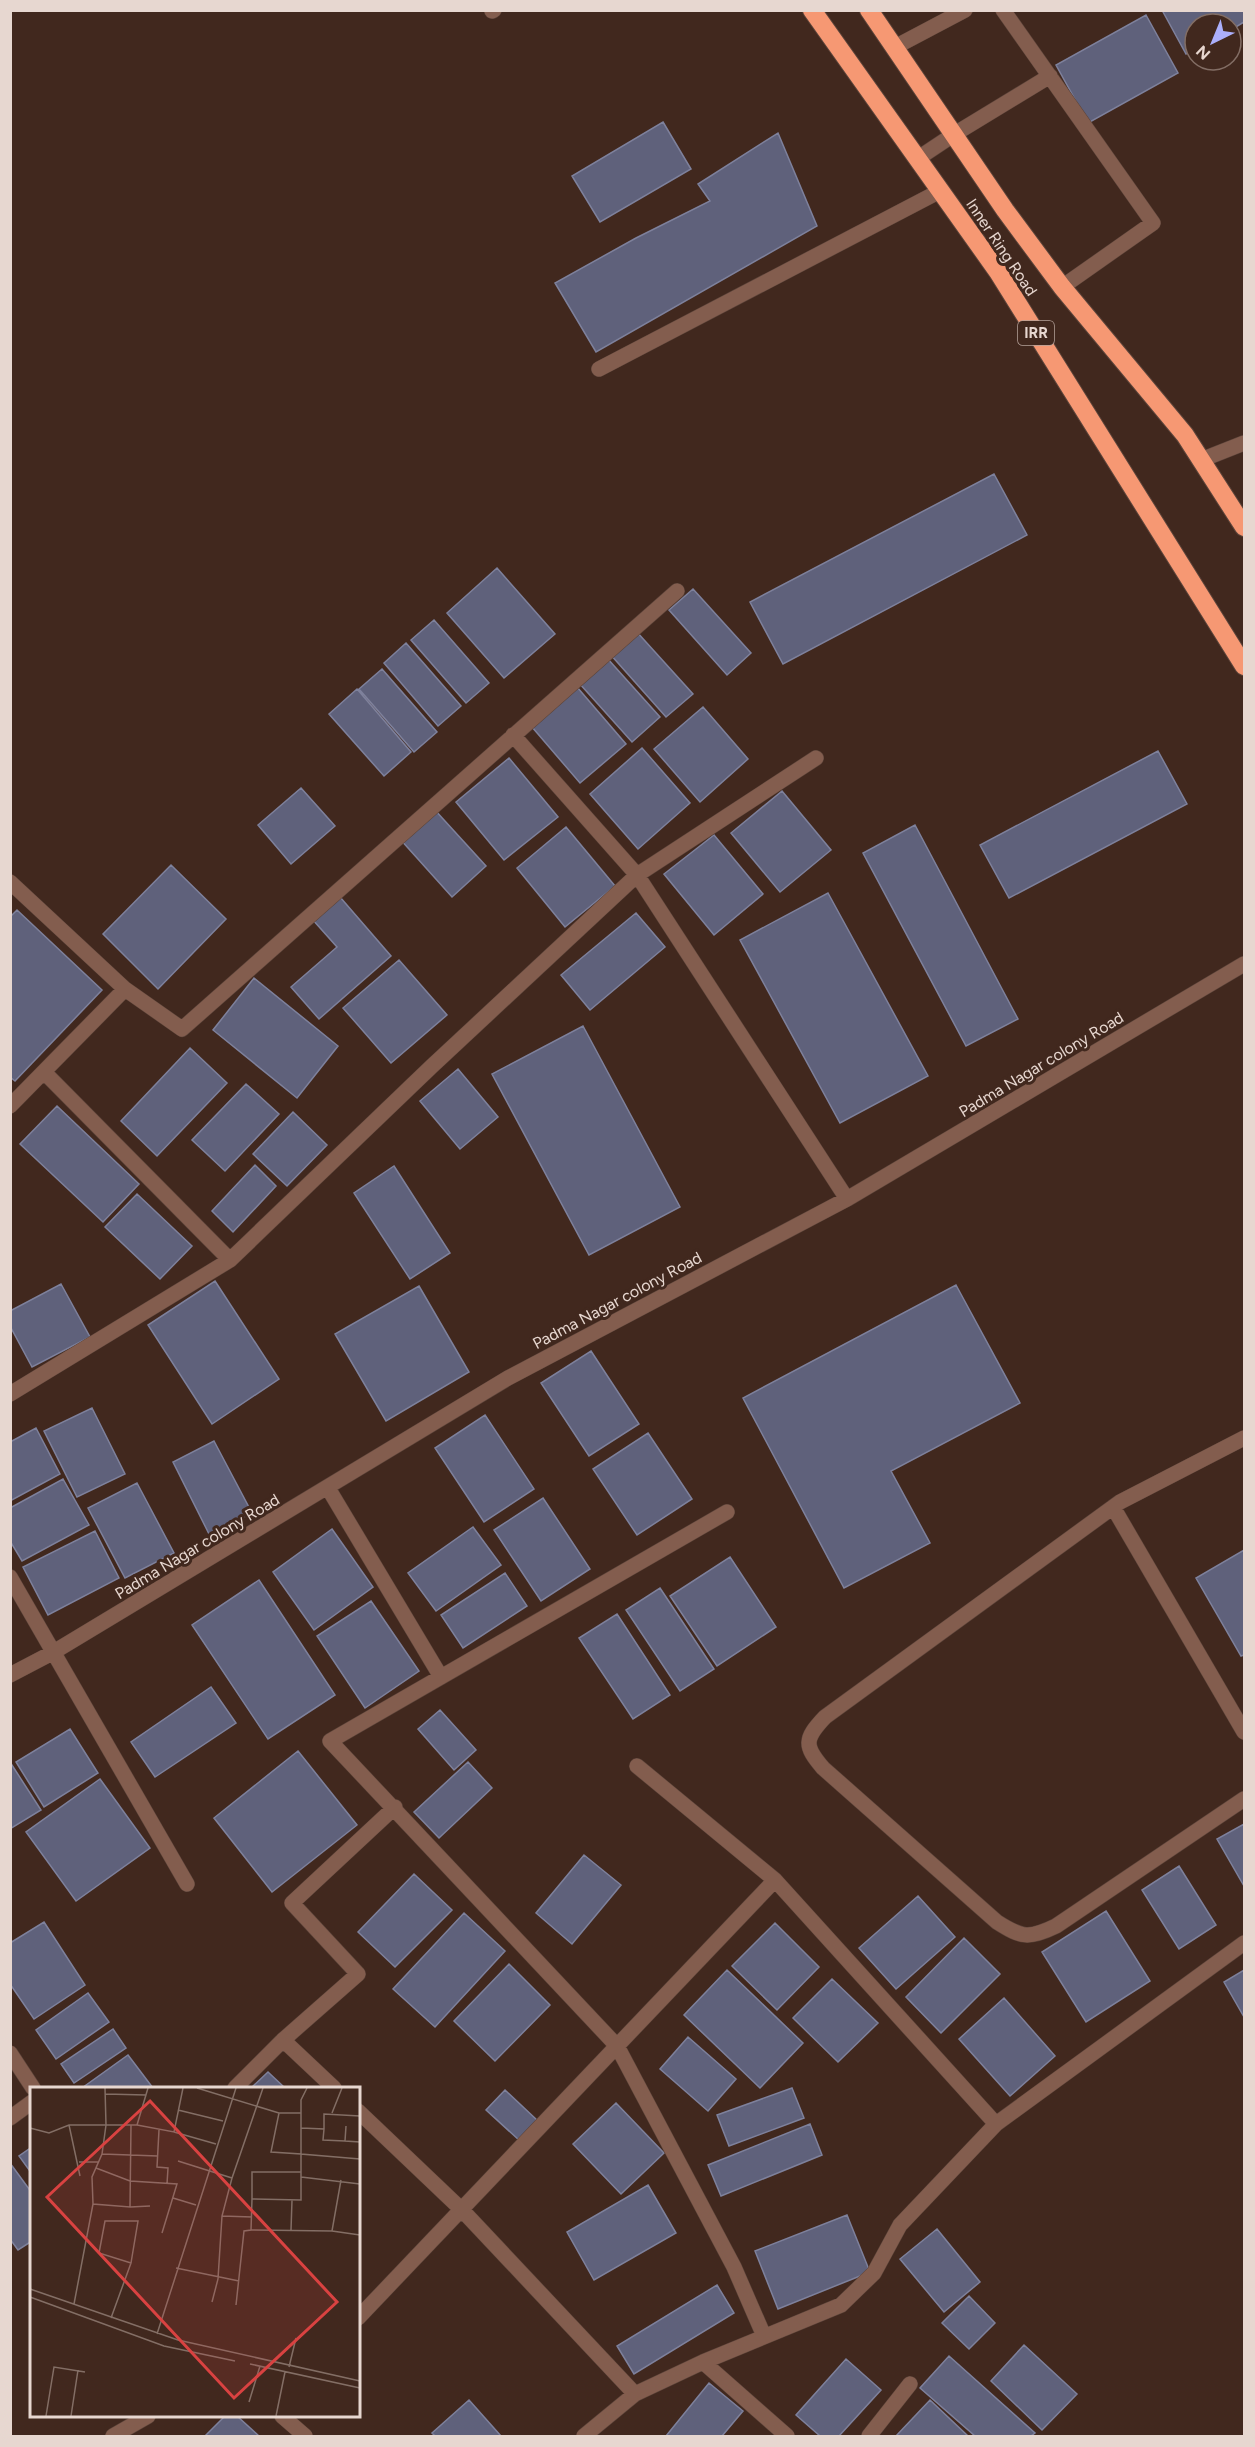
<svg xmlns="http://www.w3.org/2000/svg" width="1255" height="2447" font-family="Figtree,sans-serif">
<rect width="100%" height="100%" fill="#41281e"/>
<path fill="#5f617b" stroke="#7e819c" stroke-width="1.5" d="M1162 10H1244V22L1231 30V24H1195V49L1186 54Z
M1146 15 1178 73 1088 123 1056 65Z
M663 122 691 169 600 222 572 176Z
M778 133 817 226 596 352 555 283 636 238 710 201 698 184Z
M994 474 1027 535 783 664 750 602Z
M497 568 555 634 504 678 447 613Z
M693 589 751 653 727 675 669 610Z
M434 620 489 683 466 703 411 640Z
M636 631 693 694 666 717 610 654Z
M406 643 461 706 438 726 384 663Z
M607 658 660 717 632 742 579 683Z
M382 669 437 732 414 752 359 689Z
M577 687 626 744 580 783 532 727Z
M357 689 411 752 384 776 329 714Z
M703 707 748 759 700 802 654 749Z
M642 748 690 803 638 849 590 794Z
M1158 751 1187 804 1009 898 980 845Z
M509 758 558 817 504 860 456 802Z
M301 788 335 826 291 864 258 825Z
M782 791 831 850 780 892 731 833Z
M434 809 486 866 452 897 400 839Z
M915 825 1018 1019 966 1046 863 853Z
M566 827 615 886 565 927 517 868Z
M714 835 763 894 714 935 664 874Z
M171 865 226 919 158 989 103 934Z
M828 893 928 1076 840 1123 740 940Z
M340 897 391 956 319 1019 291 987 337 947 313 920Z
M17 910 102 990 15 1081 10 1077V917Z
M636 913 665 947 590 1010 561 975Z
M399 960 447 1015 391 1063 343 1008Z
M254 978 338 1046 297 1098 213 1030Z
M583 1026 680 1207 589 1255 492 1074Z
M190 1048 227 1083 157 1156 121 1121Z
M458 1069 498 1117 460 1149 420 1101Z
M246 1084 279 1114 225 1171 192 1140Z
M57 1106 139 1184 103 1222 20 1144Z
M293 1112 327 1145 287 1186 253 1154Z
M255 1165 276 1186 233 1232 212 1211Z
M394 1166 450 1253 410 1279 354 1193Z
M137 1194 192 1246 160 1279 105 1227Z
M215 1281 279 1379 212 1424 148 1325Z
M61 1284 90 1337 32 1367 10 1326V1311Z
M956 1285 1020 1403 891 1471 930 1543 844 1588 743 1398Z
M419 1286 469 1372 386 1421 335 1334Z
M591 1351 639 1424 589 1456 541 1383Z
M92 1408 125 1474 77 1497 44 1431Z
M485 1415 534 1489 484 1522 435 1448Z
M36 1428 60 1474 10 1501V1442Z
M648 1433 692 1499 637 1535 593 1469Z
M214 1441 252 1513 210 1536 173 1462Z
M63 1479 89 1525 22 1561 10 1541V1508Z
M137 1483 174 1553 125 1578 88 1508Z
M543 1498 590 1569 541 1601 494 1530Z
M473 1527 501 1565 436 1611 408 1573Z
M332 1529 373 1587 314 1630 273 1572Z
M95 1531 119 1578 48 1615 23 1567Z
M1244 1550V1655L1241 1656 1196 1578Z
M730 1557 776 1627 717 1666 670 1596Z
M505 1573 527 1606 463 1648 441 1615Z
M259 1580 335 1695 268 1739 192 1625Z
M660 1588 714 1669 680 1691 626 1610Z
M371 1601 419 1671 365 1708 317 1636Z
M617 1614 670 1695 633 1719 579 1638Z
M211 1687 236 1723 155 1777 131 1742Z
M440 1710 476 1750 454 1770 418 1729Z
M70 1729 98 1773 44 1807 16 1762Z
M298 1751 357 1825 272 1892 214 1818Z
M10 1762 41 1810 10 1829Z
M468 1762 492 1788 439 1838 414 1812Z
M100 1779 150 1848 76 1901 26 1832Z
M1244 1824V1886L1217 1839Z
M584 1855 621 1885 572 1944 536 1913Z
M1179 1866 1216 1925 1179 1949 1142 1890Z
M414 1874 452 1910 395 1967 358 1932Z
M918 1896 955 1937 896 1989 859 1948Z
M1106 1911 1150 1981 1086 2022 1042 1952Z
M464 1913 505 1951 435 2027 393 1989Z
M44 1922 85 1985 34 2019 10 1984V1943Z
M775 1923 819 1967 777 2010 732 1966Z
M964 1938 1000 1974 941 2033 906 1997Z
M509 1964 550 2005 495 2061 454 2021Z
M727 1970 803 2043 760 2088 684 2015Z
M1244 1970V2017L1224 1982Z
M832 1979 878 2023 838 2062 793 2018Z
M88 1993 109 2022 56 2059 36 2030Z
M1004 1998 1055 2056 1010 2096 959 2039Z
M113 2029 126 2048 74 2083 61 2064Z
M688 2037 736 2079 708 2111 660 2069Z
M128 2055 153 2088H82Z
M268 2072 285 2088H251Z
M792 2088 804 2118 729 2146 717 2115Z
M505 2090 538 2121 520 2141 486 2110Z
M616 2103 664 2153 621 2194 573 2144Z
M810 2124 822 2155 721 2196 708 2165Z
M32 2147V2174L19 2156Z
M10 2163 32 2193V2241L18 2250 10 2239Z
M648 2185 676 2233 594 2280 567 2232Z
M847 2215 870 2272 778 2309 755 2251Z
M937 2229 980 2282 944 2312 900 2259Z
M717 2285 734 2313 634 2374 617 2346Z
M969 2296 995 2323 969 2349 942 2323Z
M1024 2345 1077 2394 1042 2430 991 2381Z
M949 2356 1035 2433 1031 2436H975L920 2388Z
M846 2359 881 2390 839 2436H820L796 2415Z
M709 2383 743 2411 722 2436H666Z
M469 2400 501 2436H435L432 2433Z
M930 2400 968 2436H896Z
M225 2416H237L259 2436H205Z"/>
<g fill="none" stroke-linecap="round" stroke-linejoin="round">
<g stroke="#5c443a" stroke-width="16">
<path id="minor" d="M1003 10 1153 223 1062 287
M492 11 494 10
M895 47 965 10
M917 159 953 135 1050 76
M599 369 940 191
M1201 460 1244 443
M513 735 637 875 847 1199
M10 882 125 989
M44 1072 230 1260
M10 1106 125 989 182 1029 677 591
M10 1394 230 1260 431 1067 637 875 816 758
M1244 1438 1120 1502 825 1717C804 1739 804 1746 823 1768L997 1922C1022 1938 1029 1939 1056 1926L1244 1799
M328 1488 441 1677
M1113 1507 1244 1732
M727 1512 330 1741 617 2046 734 2267 764 2336
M10 1577 187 1884
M10 1675 52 1653 508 1378 847 1199 1244 964
M637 1766 775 1880
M283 2040 334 2088
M10 2053 33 2088
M235 2088 283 2040 358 1974 292 1903 395 1807
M358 2111 462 2210 635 2394
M10 2118 32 2102
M996 2124 1244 1943
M358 2318 775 1880 996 2124 900 2225 874 2273 841 2305 703 2362 635 2394 584 2436
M703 2362 787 2436
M282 2416 305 2436
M113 2436 148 2416
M869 2436 910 2384"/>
</g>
<g stroke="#5c443a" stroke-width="20">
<path id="highway" d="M812 10 998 272 1244 666
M869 10 1005 210 1062 287 1185 435 1244 527"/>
</g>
<use href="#minor" stroke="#835d4e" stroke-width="15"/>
<use href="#highway" stroke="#f69873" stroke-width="18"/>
</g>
<g text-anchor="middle" stroke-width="6" stroke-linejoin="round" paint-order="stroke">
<rect fill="#41281e" stroke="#b5a29b" stroke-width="1.5" x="1018" y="321" width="36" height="24" rx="4.5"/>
<g font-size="15" font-weight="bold" fill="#e7d7d0">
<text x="1036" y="338">IRR</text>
</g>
<g font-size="16" fill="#e7d7d0" stroke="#41281e">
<text transform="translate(1002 247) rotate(56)" y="6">Inner Ring Road</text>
<text transform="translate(1041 1064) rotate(-31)" y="6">Padma Nagar colony Road</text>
<text transform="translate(617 1300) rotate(-28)" y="6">Padma Nagar colony Road</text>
<text transform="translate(197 1546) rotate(-31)" y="6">Padma Nagar colony Road</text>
</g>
</g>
<g transform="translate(30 2087)">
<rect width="330" height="330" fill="#41281e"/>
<path fill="none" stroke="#836e65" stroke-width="1.5" d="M75 1 76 38H107L144 45 153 1M167 1 249 26 241 65 271 67V113L222 112V85H271M277 1 271 13V67L330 72M75 7 116 8M148 23 193 34M249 26H271M302 26 312 1M39 38 50 89M107 38 118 1M316 39 315 54 330 55M0 41 19 46 39 38H76L72 67 62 90 63 117 100 120 101 38M271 41 294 42 293 53 315 54M294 42V27L330 29M129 43 127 80 138 81 137 97M144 45 186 57M72 67 128 69M148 74 202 91 233 1M49 75H69M66 81 100 94 147 97 132 146M271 90 330 97M143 111 166 118M100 120 120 119M192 129 222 130M221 143 302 144 311 93M261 143 262 113M302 144 330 148M146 181 209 194M0 202 148 253 330 294M0 210 134 259 205 274M182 215 188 192 192 129 202 91M44 217 63 117M206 218 214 144 221 143 222 112M81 231 101 176 69 166 75 134H108L101 176M127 247 206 1M220 277 330 301M259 280 266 251M219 315 230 279M16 329 24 280 55 285M41 329 48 283M246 329 255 285"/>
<path fill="#d94241" fill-opacity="0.15" stroke="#d94241" stroke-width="3" d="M120 14 307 215 204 311 17 110Z"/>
<rect width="330" height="330" fill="none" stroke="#e7d7d0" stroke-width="3"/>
</g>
<rect width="1255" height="2447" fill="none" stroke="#e7d7d0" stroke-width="24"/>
<g transform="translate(1213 42) rotate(223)"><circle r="28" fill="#41281e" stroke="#836e65" stroke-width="1.5"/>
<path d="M0-4.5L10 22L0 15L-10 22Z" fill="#abaffb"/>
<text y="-9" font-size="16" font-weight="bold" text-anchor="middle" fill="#e7d7d0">N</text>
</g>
</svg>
